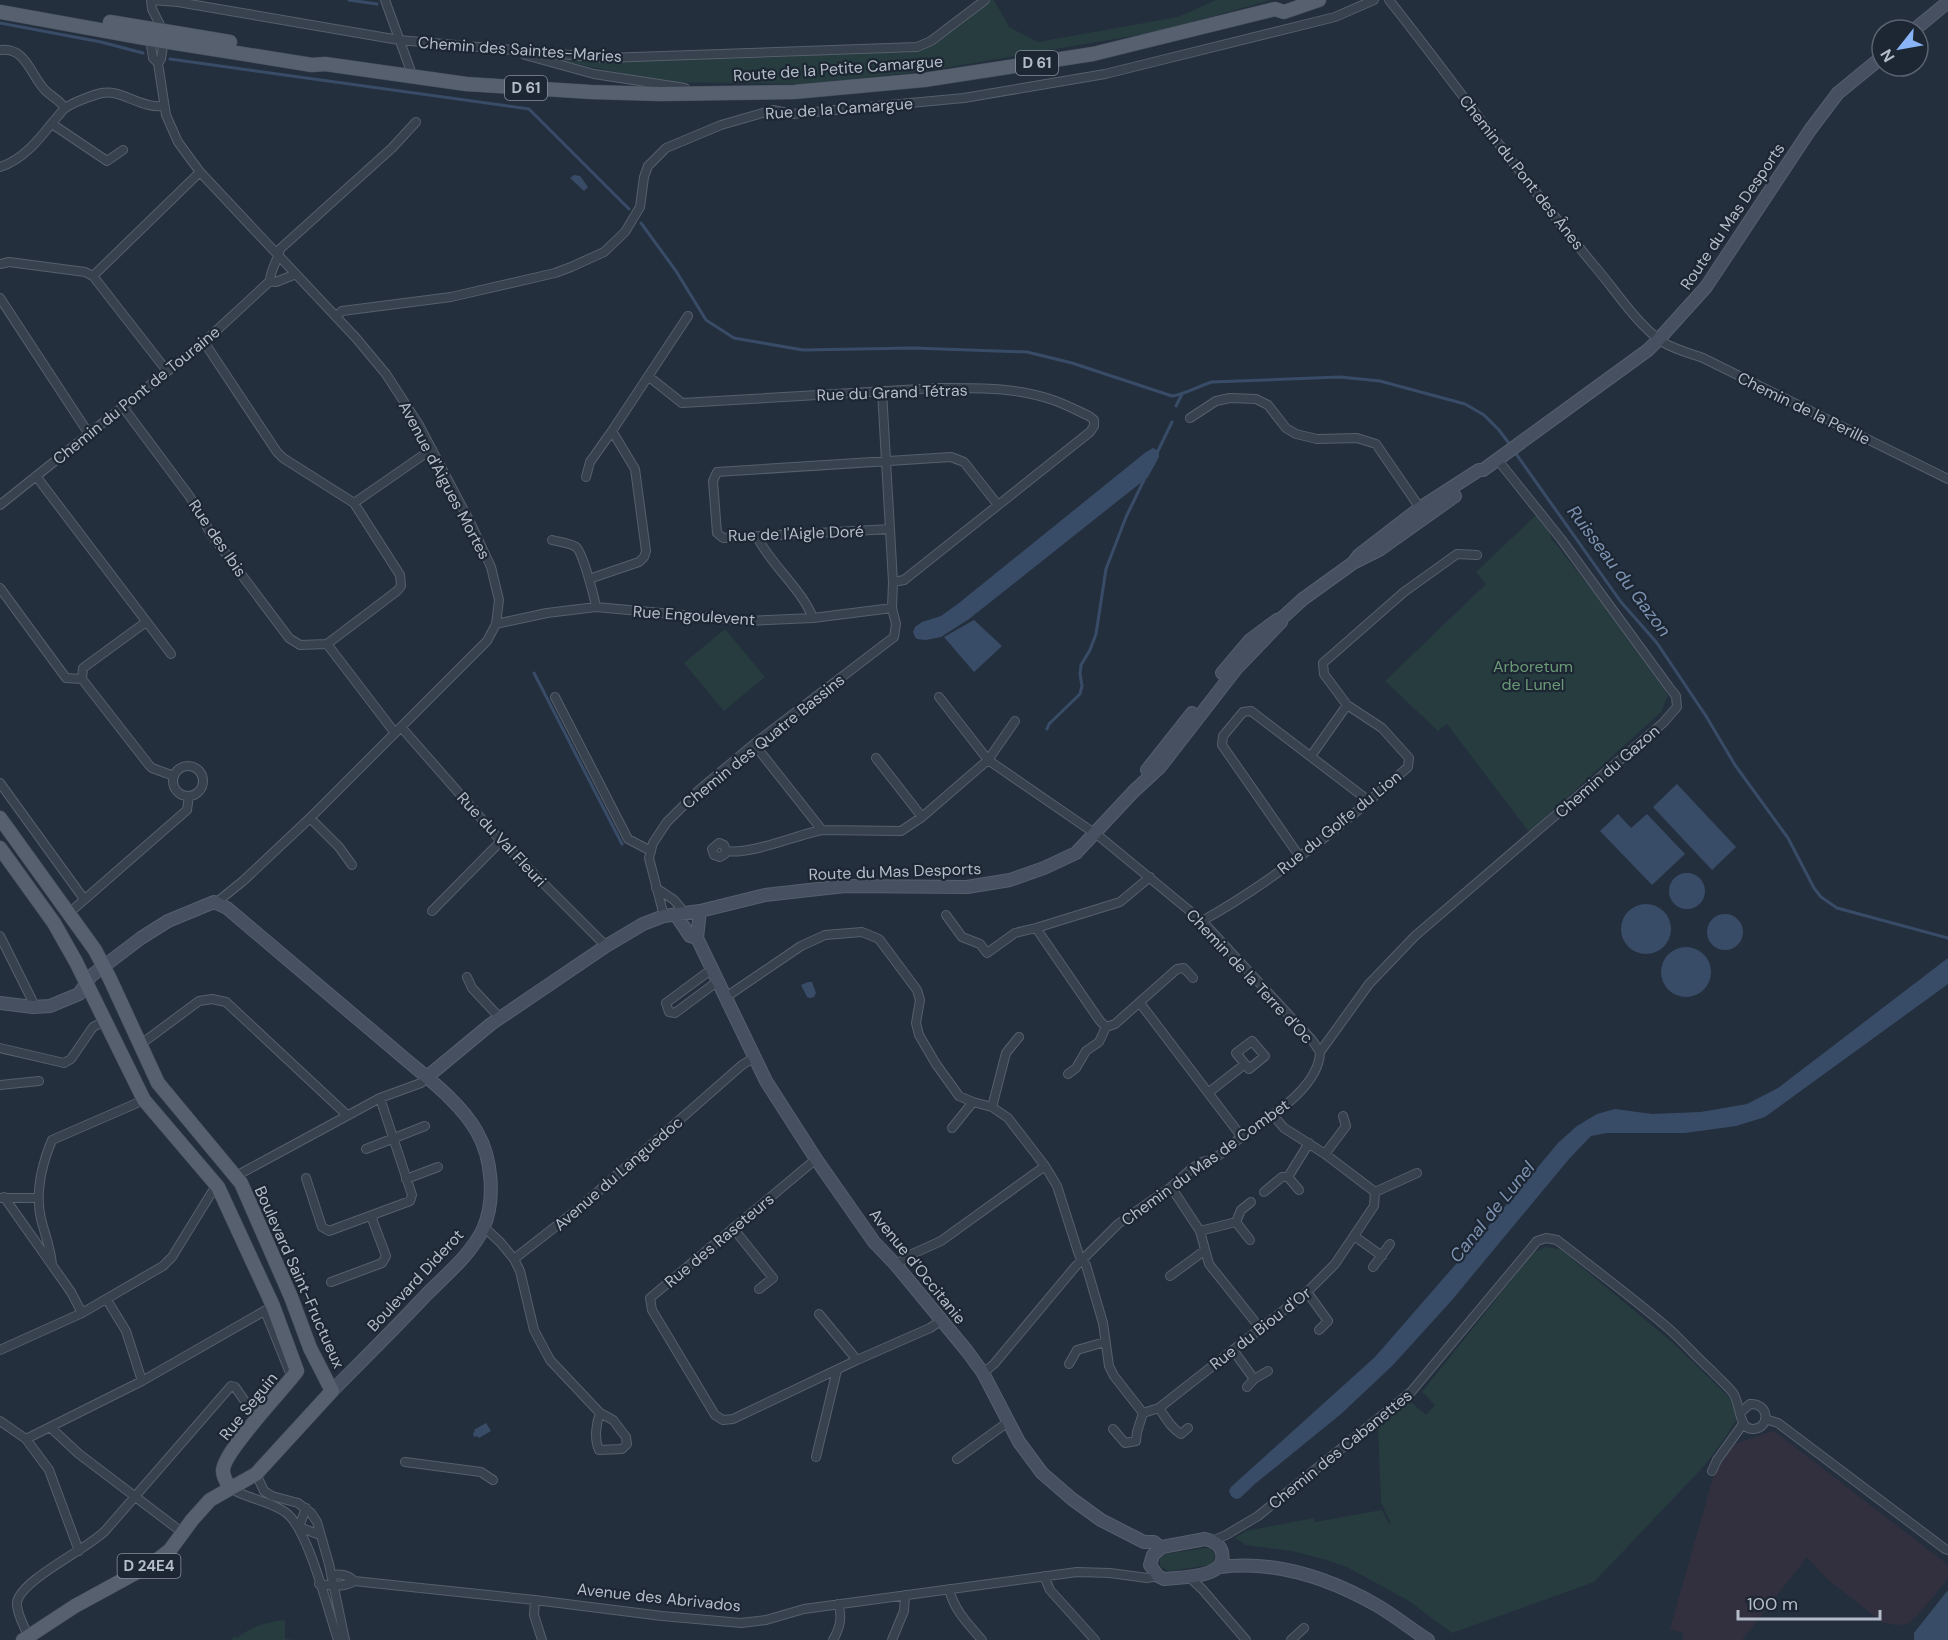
<svg xmlns="http://www.w3.org/2000/svg" width="1948" height="1640" font-family="'DM Sans',sans-serif">
<rect width="100%" height="100%" fill="#242f3e"/>
<path fill="#32303f" d="M1774 1431 1948 1565V1579L1916 1617 1907 1624 1895 1625 1882 1622 1826 1578 1807 1557 1742 1640H1683V1633L1670 1629 1712 1481 1723 1454 1735 1444Z"/>
<path fill="#263c3f" d="M989 0H994L1009 27 1038 42 1178 17 1216 0H1271L1156 32 927 71 805 84 664 82 539 56 629 61 779 57 880 51 906 53 918 50Z
M1536 515 1550 533 1551 538 1595 594 1668 695 1661 712 1529 832 1447 724 1438 731 1385 681 1486 584 1476 572Z
M725 629 765 677 724 711 684 663Z
M1546 1247 1560 1249 1672 1342 1729 1397 1735 1407 1736 1420 1727 1435 1705 1465 1594 1582 1452 1633 1409 1601 1349 1568 1327 1560 1292 1551 1246 1545 1235 1538 1246 1531 1314 1518 1315 1522 1382 1510 1389 1524 1390 1522 1381 1502 1378 1426 1405 1404 1412 1403 1426 1415 1435 1405 1422 1392 1534 1252Z
M1206 1548 1211 1549 1215 1555 1213 1563 1210 1565 1169 1571 1160 1566V1559L1165 1554Z
M285 1620V1639L295 1640H231L235 1636 237 1638C252 1626 267 1622 285 1620Z"/>
<path fill="#394c67" d="M574 175 580 176 588 187 584 191 570 178Z
M1153 448 1159 451V457L1148 477 969 619 941 637 926 640 917 639 915 637 913 632 915 627 922 622 941 616 959 603 1146 452Z
M974 620 1002 646 974 672 944 637Z
M1677 784 1736 847 1712 870 1653 807Z
M1618 814 1631 828 1647 814 1685 854 1652 885 1600 831Z
M1669 891a18 18 0 1 1 36 0a18 18 0 1 1-36 0Z
M1621 929a25 25 0 1 1 50 0a25 25 0 1 1-50 0Z
M1707 932a18 18 0 1 1 36 0a18 18 0 1 1-36 0Z
M1661 972a25 25 0 1 1 50 0a25 25 0 1 1-50 0Z
M1948 958V984L1765 1117 1736 1126 1685 1133H1607L1591 1136 1569 1159 1452 1300 1393 1365 1341 1414 1256 1483 1240 1498 1236 1499 1231 1496 1229 1491 1231 1487 1375 1357 1476 1241 1558 1143 1577 1126 1597 1114 1615 1109 1652 1114 1701 1112 1747 1104 1778 1088Z
M808 982H812L816 993 814 997 810 998 807 997 801 985Z
M486 1423 491 1431 479 1438 477 1436 474 1437 473 1433 475 1432 474 1430Z
M1948 1590V1640H1914V1633Z"/>
<g fill="none" stroke-linecap="round" stroke-linejoin="round">
<path stroke="#394c67" stroke-width="3" d="M349 0 377 4
M0 23 101 42 143 53
M170 59 529 109 629 209
M641 223 676 271 706 320 734 338 803 350 913 348 1027 352 1072 363 1172 396C1186 394 1198 386 1212 382L1340 377 1380 381 1465 404 1484 415 1499 430 1511 446
M1176 406 1182 394
M1514 451 1621 602 1657 643 1706 716 1735 765 1788 838 1814 888 1821 897 1837 908 1948 938
M1157 453 1172 422
M534 673 622 844
M1047 729 1049 724 1080 694 1082 686 1080 674 1081 665 1090 650 1096 634 1106 569 1126 517 1145 478"/>
<g stroke="#565f6c" stroke-width="10">
<path id="street" d="M151 0 178 2 399 40 605 58 917 47 931 41 985 0
M151 0 152 9 163 31
M385 0 413 77
M1389 0C1458 87 1521 177 1592 263 1614 288 1634 321 1661 341 1673 349 1689 353 1703 358L1948 479
M150 39 153 58 158 63 166 115 178 142 200 172 356 338 386 374 419 425 471 524 491 567 499 600 496 624 487 641 310 818 243 881 217 902
M0 50C27 46 31 78 47 92 54 98 60 101 65 108
M525 55 594 74 685 88
M158 63 161 59 164 40
M52 124 107 161 123 150
M0 167C22 160 38 141 52 123 56 119 60 113 64 109 71 103 93 95 102 93 120 89 142 109 164 106
M0 264 9 262 85 272 93 276 167 371
M93 276 200 172
M270 281 276 282 296 274
M0 298 89 434
M336 316 342 311 451 297 555 273 571 267 604 252 625 232 640 207 644 177 648 166 666 148 721 125 773 110 792 114 964 98 1105 74 1335 17 1374 0
M204 342 277 452 283 458 354 503
M648 376 682 403 937 388C974 388 1015 387 1050 399 1063 403 1076 410 1089 416L1094 420V426L1090 432 904 580 893 582
M123 407 190 497 211 534 289 638 300 645 327 644
M1190 418 1216 401 1230 398 1256 399 1268 405 1286 428 1296 434 1317 439 1357 438 1376 444 1420 508
M36 476 171 654
M586 477 590 462 612 431 688 316
M0 505 204 342 270 281C270 270 278 260 280 249L392 148 416 122
M890 529 723 538 717 533 713 481 717 472 951 457 964 462 998 505
M757 537C772 566 801 588 813 618
M552 540C559 542 570 543 576 547 583 553 594 596 596 607
M589 579 639 562 644 557 646 551 635 469 612 431
M0 588 66 678 82 679 149 765 152 768 174 776
M496 624 547 613 596 607 748 621 813 618 892 608
M82 679 83 668 146 622
M555 697 628 839 651 851
M939 697 988 760 1100 837 1202 921 1312 1040 1320 1052
M401 727 501 841 606 946
M395 733 327 644 397 591 401 586 400 575 354 503 432 449
M754 744 822 830 901 831 922 817 988 760 1015 721
M1311 756 1347 705
M876 758 922 817
M173 781a15 15 0 1 1 30 0a15 15 0 1 1-30 0Z
M0 783 84 899
M310 818 339 847 352 865
M726 851 724 845 719 843 712 849 714 855 720 857 725 854 726 851C751 855 796 835 822 830
M1300 857 1222 745 1223 736 1243 712 1251 711 1369 801
M656 888 674 900 685 913
M432 911 501 841
M69 913 187 810 189 796
M946 915 962 937 980 944 987 953 1015 933 1036 928 1120 902 1150 877
M664 916 649 858 653 843 667 822 699 790 754 744 894 637 896 624 892 608 893 582 882 391
M1202 921C1277 879 1344 824 1408 767L1409 758 1382 728 1347 705 1324 674 1323 663 1404 592 1457 554 1477 555
M1036 928 1100 1021 1106 1027 1115 1024 1177 969 1184 968 1193 978
M0 936 33 1002V1007
M712 969 666 1003 669 1012 675 1013 718 981
M467 977 472 988 500 1018
M726 997 801 946 825 935 862 932 879 939 917 990 920 1000 916 1023 919 1035 936 1064 959 1096 973 1102 992 1107 1008 1118 1045 1166 1057 1186 1079 1255 1086 1265 1103 1323 1109 1366 1114 1376 1143 1413 1159 1408 1307 1292 1335 1264 1374 1206 1375 1192 1325 1154 1284 1128 1272 1114
M1140 1003 1241 1136
M1252 1041 1265 1056 1249 1069 1236 1053Z
M141 1044 199 1001 212 999 226 1002 347 1115
M0 1048 64 1063 71 1059 93 1027 105 1021
M1320 1052 1369 984 1415 936 1663 723 1677 707 1676 696 1669 687 1561 539 1497 459
M1068 1074 1076 1068 1086 1051 1099 1042 1106 1027
M0 1085 39 1081
M1208 1093 1245 1064
M992 1107 1006 1053 1019 1037
M952 1128 973 1102
M366 1149 425 1126
M1325 1154 1346 1126 1343 1116
M816 1159 650 1298 652 1310 715 1415 723 1420 733 1419 857 1360 930 1328 942 1320
M236 1176 380 1098 421 1083 427 1077
M1288 1177 1299 1190
M306 1178 322 1227 329 1231 410 1201 412 1195 380 1098
M406 1179 438 1167
M1171 1187 1200 1231 1209 1264 1260 1328
M1264 1192 1282 1177H1288L1309 1143
M1375 1192 1417 1173
M4 1197 71 1292 82 1313
M0 1198H39
M1236 1222 1241 1210 1251 1202
M1236 1222 1250 1240
M483 1228 487 1230 500 1242 514 1259 520 1271 534 1330 550 1360 600 1413 613 1420 626 1437 627 1444 622 1449 599 1450C594 1439 596 1424 600 1413
M733 1228 773 1278 759 1289
M1200 1231 1236 1222
M1354 1236 1382 1256
M514 1259 578 1209 742 1065 755 1057
M52 1265C51 1249 45 1235 41 1219 35 1193 42 1164 52 1140L144 1100
M896 1265 910 1255 941 1241 1045 1166
M1373 1267 1390 1244
M1170 1276 1204 1251
M331 1282 382 1263 386 1256 371 1216
M1307 1292 1328 1321 1319 1330
M107 1300 126 1331 142 1381
M265 1311 292 1378
M819 1314 857 1360
M0 1350 82 1313 163 1266 172 1257 212 1192 218 1187
M1233 1350 1254 1379
M1069 1364 1077 1350 1105 1342
M983 1373 994 1364 1075 1267 1118 1224 1171 1187 1190 1170 1202 1162 1212 1160 1222 1153 1227 1148C1256 1125 1319 1092 1320 1052
M1247 1387 1254 1379 1268 1371
M1159 1408C1166 1418 1171 1428 1181 1434L1188 1428
M1765 1419 1778 1423 1945 1549 1948 1550
M0 1421 26 1439 49 1470 79 1551
M50 1427 79 1454 183 1533
M1113 1429 1125 1443 1136 1441 1137 1432 1143 1413
M26 1439 142 1381 273 1306
M816 1457 837 1370
M957 1459 1008 1422
M405 1462 481 1472 493 1480
M1712 1471 1717 1460 1743 1424
M256 1474 264 1491 272 1496 298 1503 311 1513 317 1522 329 1564 345 1640
M230 1488C247 1499 268 1500 285 1512 308 1527 328 1611 338 1640
M306 1508 299 1527 320 1535
M1212 1541 1226 1535 1258 1516 1411 1392 1537 1241 1546 1238 1557 1240C1594 1269 1632 1297 1668 1328 1683 1341 1696 1357 1711 1370 1718 1378 1727 1385 1733 1393 1741 1404 1738 1431 1754 1429 1771 1427 1769 1403 1750 1404L1741 1412
M331 1575C340 1574 347 1574 354 1581
M1044 1576 1050 1590 1095 1640
M1188 1576 1202 1589 1246 1640
M319 1584C330 1585 345 1588 354 1581L535 1600 662 1616 741 1623 766 1620 804 1609 1077 1572 1110 1573 1147 1578 1158 1576
M949 1589C954 1610 968 1624 982 1640
M535 1600 534 1615 542 1640
M25 1629C22 1622 16 1610 17 1602 22 1579 86 1550 105 1531L231 1386 235 1387 254 1414 258 1416
M833 1640C840 1628 843 1617 838 1604
M892 1640 904 1611 905 1595
M1291 1640 1304 1628"/>
</g>
<g stroke="#565f6c" stroke-width="14">
<path id="secondary" d="M1914 30 1948 2
M1353 563 1359 555 1420 508 1479 470H1483L1648 350 1659 339 1706 287 1810 130 1838 93 1882 57
M1222 673 1250 640 1277 620 1282 618 1303 599 1353 563 1379 550 1455 496
M1147 770 1192 713
M700 911 697 938 766 1081 816 1159 874 1242 896 1265 967 1351 983 1373 1019 1442 1042 1473 1072 1499 1101 1520 1144 1542H1154L1161 1548
M676 915 690 936 697 938
M0 1003 33 1007 50 1006 79 994 91 976 141 938 168 921 214 902 227 908C284 956 341 1004 397 1052 423 1075 460 1101 477 1132 492 1158 496 1200 483 1229 472 1253 446 1275 427 1294 396 1327 364 1359 332 1391
M427 1077 491 1024 606 946 643 924 664 916 700 911 765 895 845 886 967 887 1010 880 1044 868 1076 853 1134 791 1160 767 1236 669 1281 622 1282 618
M1205 1539C1213 1541 1221 1544 1222 1553 1228 1578 1181 1577 1164 1579L1158 1576 1150 1565 1153 1555 1162 1547Z
M1220 1567C1276 1560 1331 1579 1378 1606 1395 1616 1411 1629 1428 1640"/>
</g>
<g stroke="#414a57" stroke-width="15">
<path id="primary" d="M0 12 150 39 312 65 325 64 466 84 591 92 660 94 794 92 924 80 1093 54 1275 9 1284 12 1319 0
M110 22 230 42
M0 818 95 950 110 979 158 1083 241 1183 291 1297 310 1348 332 1391 256 1474 210 1500 192 1520 170 1550 152 1564 75 1606 23 1640
M0 848 54 923 76 962 144 1100 218 1187 273 1306 297 1371C284 1389 222 1453 223 1471 223 1477 227 1483 230 1488"/>
</g>
<use href="#street" stroke="#38414e" stroke-width="8"/>
<use href="#secondary" stroke="#465061" stroke-width="12"/>
<use href="#primary" stroke="#56606e" stroke-width="14"/>
</g>
<g text-anchor="middle" stroke-width="4.5" stroke-linejoin="round" paint-order="stroke">
<g fill="#1d2633" stroke="#878f9c" stroke-width="1.5">
<rect x="1016" y="51" width="42" height="24" rx="4.5"/>
<rect x="505" y="76" width="42" height="24" rx="4.5"/>
<rect x="117.5" y="1554" width="63" height="24" rx="4.5"/>
</g>
<g font-size="15" font-weight="bold" fill="#b4bcc9">
<text x="1037" y="68">D 61</text>
<text x="526" y="93">D 61</text>
<text x="149" y="1571">D 24E4</text>
</g>
<g font-size="16" fill="#b4bcc9" stroke="#1d2633">
<text transform="translate(520 49) rotate(4)" y="6">Chemin des Saintes-Maries</text>
<text transform="translate(838 68) rotate(-4)" y="6">Route de la Petite Camargue</text>
<text transform="translate(839 108) rotate(-4)" y="6">Rue de la Camargue</text>
<text transform="translate(1522 172) rotate(52)" y="6">Chemin du Pont des Ânes</text>
<text transform="translate(1732 216) rotate(-56)" y="6">Route du Mas Desports</text>
<text transform="translate(892 392) rotate(-2)" y="6">Rue du Grand Tétras</text>
<text transform="translate(136 395) rotate(-39)" y="6">Chemin du Pont de Touraine</text>
<text transform="translate(1804 408) rotate(26)" y="6">Chemin de la Perille</text>
<text transform="translate(445 480) rotate(62)" y="6">Avenue d'Aigues Mortes</text>
<text transform="translate(796 533) rotate(-2)" y="6">Rue de l'Aigle Doré</text>
<text transform="translate(218 538) rotate(56)" y="6">Rue des Ibis</text>
<text transform="translate(694 615) rotate(4)" y="6">Rue Engoulevent</text>
<text transform="translate(763 741) rotate(-39)" y="6">Chemin des Quatre Bassins</text>
<text transform="translate(1607 771) rotate(-41)" y="6">Chemin du Gazon</text>
<text transform="translate(1339 822) rotate(-39)" y="6">Rue du Golfe du Lion</text>
<text transform="translate(502 839) rotate(47)" y="6">Rue du Val Fleuri</text>
<text transform="translate(895 871) rotate(-2)" y="6">Route du Mas Desports</text>
<text transform="translate(1250 976) rotate(47)" y="6">Chemin de la Terre d'Oc</text>
<text transform="translate(1205 1162) rotate(-36)" y="6">Chemin du Mas de Combet</text>
<text transform="translate(618 1173) rotate(-41)" y="6">Avenue du Languedoc</text>
<text transform="translate(719 1240) rotate(-40)" y="6">Rue des Raseteurs</text>
<text transform="translate(918 1266) rotate(51)" y="6">Avenue d'Occitanie</text>
<text transform="translate(300 1277) rotate(66)" y="6">Boulevard Saint-Fructueux</text>
<text transform="translate(415 1280) rotate(-47)" y="6">Boulevard Diderot</text>
<text transform="translate(1260 1328) rotate(-38)" y="6">Rue du Biou d'Or</text>
<text transform="translate(248 1406) rotate(-51)" y="6">Rue Seguin</text>
<text transform="translate(1340 1449) rotate(-39)" y="6">Chemin des Cabanettes</text>
<text transform="translate(659 1597) rotate(6)" y="6">Avenue des Abrivados</text>
</g>
<g font-size="16" fill="#6b9a76" stroke="#1d2633">
<text x="1533" y="672">Arboretum<tspan x="1533" dy="18">de Lunel</tspan></text>
</g>
<g font-size="18" font-style="italic" fill="#7c92b1" stroke="#1d2633">
<text transform="translate(1619 571) rotate(53)" y="6">Ruisseau du Gazon</text>
<text transform="translate(1492 1212) rotate(-51)" y="6">Canal de Lunel</text>
</g>
</g>
<g transform="translate(1900 48) rotate(239)"><circle r="28" fill="#1d2633" stroke="#59626f" stroke-width="1.5"/>
<path d="M0-4.5L10 22L0 15L-10 22Z" fill="#8ab4f8"/>
<text y="-9" font-size="16" font-weight="bold" text-anchor="middle" fill="#b4bcc9">N</text>
</g>
<path d="M1738 1610v9h142v-9" fill="none" stroke="#b4bcc9" stroke-width="3"/>
<text x="1747" y="1610" font-size="18" fill="#b4bcc9" stroke="#1d2633" stroke-width="4.5" paint-order="stroke">100 m</text>
</svg>
